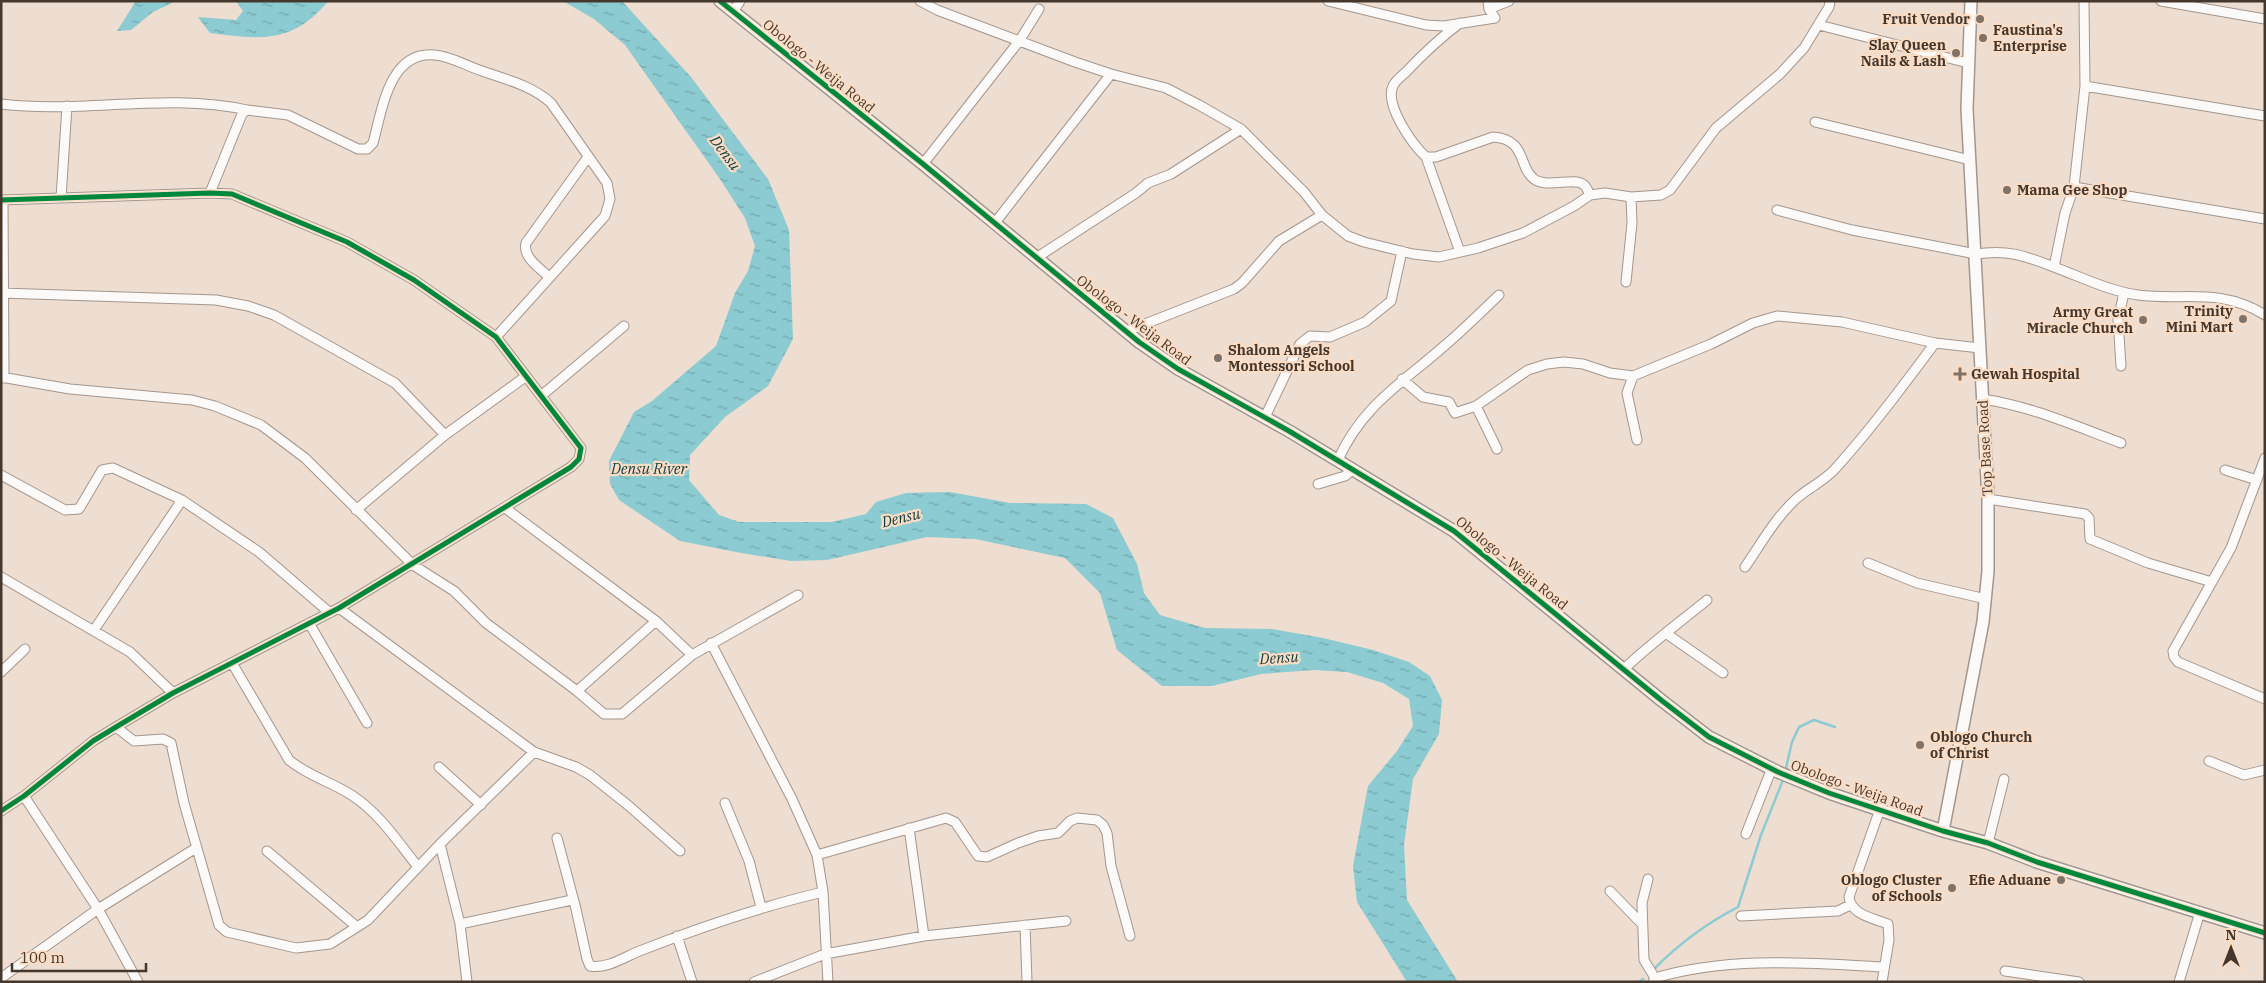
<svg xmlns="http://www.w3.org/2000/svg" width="2266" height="983" font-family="'IBM Plex Serif',serif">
<defs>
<pattern id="water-ripples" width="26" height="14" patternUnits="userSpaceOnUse" patternTransform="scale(1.25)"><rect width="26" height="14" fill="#8bcbd1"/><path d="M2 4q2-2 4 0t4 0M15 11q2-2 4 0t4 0" fill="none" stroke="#73a6aa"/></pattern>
</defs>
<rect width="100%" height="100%" fill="#eeddd1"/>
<path fill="url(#water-ripples)" d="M136 1H176L153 12 131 30 117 31Z
M236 1H329C321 9 312 19 302 25 273 43 243 37 210 33L198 17 236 20 243 11Z
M563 1H622L691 77 768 179 789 230 793 339 768 386 725 417 690 455 689 480 719 515 739 522H832L866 514 876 502 906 493 950 492 1010 503 1086 504 1113 518 1137 564 1144 593 1160 615 1205 628 1272 629 1323 638 1373 650 1409 662 1430 676 1442 700 1439 734 1413 779 1404 845 1407 900 1458 982H1407L1357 902 1353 866 1368 786 1397 751 1413 726 1409 699 1383 683 1347 672 1314 670 1261 674 1212 686H1162L1117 650 1100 593 1065 558 975 539 927 537 827 560 791 561 741 553 680 541 619 500 610 484 609 461 634 412 652 401 716 346 735 293 748 271 755 246 745 218 720 179 625 45 594 19Z"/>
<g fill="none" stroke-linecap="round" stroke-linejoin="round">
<path stroke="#8bcbd1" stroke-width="2.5" d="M1786 768 1792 742 1799 727 1814 720 1835 727
M1655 968C1680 943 1707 923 1738 907L1761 835 1783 780
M1639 982 1643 979"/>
<g stroke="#a3968d" stroke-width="11">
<path id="street" d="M920 1 937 10 1075 62 1111 74 1166 88 1199 105 1241 129 1304 192 1322 215 1348 236 1364 242 1413 254 1439 257 1478 248 1523 233 1574 206 1590 195 1605 193 1631 197 1661 195 1670 190 1716 128 1780 74 1804 48 1829 7 1830 1
M1328 1 1426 25 1444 26 1495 18 1489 9 1488 1
M2161 1 2265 19
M1489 9 1509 1
M733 12 740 1
M1460 23C1440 38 1423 54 1406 72 1402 76 1395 81 1393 86 1384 105 1413 145 1426 157H1436L1493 137C1527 139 1518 167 1534 179 1548 189 1575 176 1584 185 1587 187 1588 192 1590 195
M1819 25 1968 63
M2085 86 2265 116
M1 104C83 114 166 92 247 110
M1815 122 1970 160
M1426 157 1460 252
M923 164 1020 40 1039 9
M2074 187 2265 219
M210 193 242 114 247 110 288 115 358 149H367L373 143C382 111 389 50 435 55 450 56 467 66 482 71 505 79 533 86 551 103L607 183 610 199 605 216 496 337
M61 198 67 106
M1 200 210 193 232 194 347 242 414 280 496 337 581 448 579 459 571 467 339 608 173 693 116 727 93 741 24 796 1 811
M3 200 4 378
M1777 210 1852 230 1976 254C2008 249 2025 256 2054 267L2065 213 2074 187 2085 86 2084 1
M994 224 1111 74
M1036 258 1136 193 1148 183 1171 174 1241 129
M2054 267C2081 277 2109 291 2138 295 2185 301 2220 287 2265 315
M549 277C540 268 522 257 526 243L588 157
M1626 282 1632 223 1631 197
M1 293 216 300 248 306 274 315 395 383 445 435
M1127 331 1234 289 1242 283 1279 241 1322 215
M2121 366 2118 319 2124 293
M1633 376 1627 393 1637 440
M1 377 70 389 192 400 215 406 261 425 305 458 413 565 454 591 486 623 577 691 604 714H622L692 655 798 595
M1402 379 1423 397 1449 402 1455 413 1476 406 1528 370 1547 364 1564 362 1583 364 1610 373 1633 376 1711 344 1753 323 1777 316 1842 322 1935 343 1980 348
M541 396 624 326
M1982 399C2031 406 2075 426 2121 443
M1476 406 1497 449
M1265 417 1300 344 1310 336 1330 337 1365 322 1391 301 1402 251
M2265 458 2231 548 2173 651 2174 657 2178 662 2265 699
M1338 460C1362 406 1401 384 1443 347 1463 330 1481 312 1499 295
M2225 470 2257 480
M1 475 65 510 79 509 102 470 113 468 182 500 259 552 330 613
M1318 484 1345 476 1353 469
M1988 499 2085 514 2089 518 2090 539 2148 563 2212 582
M505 508 656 621 692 655
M356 510 445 435 525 377
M1868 563 1917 583 1986 599
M1745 567C1761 544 1775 518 1796 499 1808 488 1823 482 1835 469 1871 429 1903 386 1935 343
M1 577 130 652 173 693
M339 608 534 752 576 767 590 775 629 806 680 851
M309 623 367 723
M94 630 182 500
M1667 634 1723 673
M711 643 792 799 817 855 823 892 828 982
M232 663 289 760C308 776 332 782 353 796 380 814 398 842 418 867
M1624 669C1650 644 1679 623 1707 600
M1 672 25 649
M577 691 656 621
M116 727 134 741 163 739 171 743 184 803 219 925 227 932 296 948 330 944 368 920 440 844 534 752
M2209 761 2244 775 2265 770
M439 767 481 805
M24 796 98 909 138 982
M725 803 749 861 761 907
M1880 809 1849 897C1851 915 1873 918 1888 924L1889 940 1882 982
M909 828 924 936
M1746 834 1772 768
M557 838 576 909 587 959 590 966C606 969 623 958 637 952 698 928 759 907 823 892
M1988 843 2004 779
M440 844 460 924 467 982
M267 851 357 927
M817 855 946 818 955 822 978 856 987 857 1018 843 1038 836 1058 833 1070 821 1077 818 1097 820 1103 825 1107 833 1111 866 1130 936
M1648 879 1642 903 1644 960 1655 978
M1610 891 1642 924
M1741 916 1838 911 1850 905
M460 924 572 900
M1025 925 1027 982
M677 936 692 982
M2005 971 2079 982
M1 978 98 909 196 848
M754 982 825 954 924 936 1066 921
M1653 982 1655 978C1728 956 1809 963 1884 967
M2179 982 2200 912"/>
</g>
<g stroke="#a3968d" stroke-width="14">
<path id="secondary" d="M720 1 923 164 1139 342 1178 369 1289 431 1454 531 1661 700 1709 737 1778 772 1829 793 1943 831 1988 843 2037 862 2265 933
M1943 831 1983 622 1988 571V499L1967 109 1971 1"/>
</g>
<use href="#street" stroke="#fcfaf8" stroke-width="9"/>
<use href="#secondary" stroke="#fcfaf8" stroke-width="11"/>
<g stroke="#fbdcc4" stroke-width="8">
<path id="cycleway" d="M720 1 923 164 1139 342 1178 369 1289 431 1454 531 1661 700 1709 737 1778 772 1829 793 1943 831 1988 843 2037 862 2265 933
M1 200 210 193 232 194 347 242 414 280 496 337 581 448 579 459 571 467 339 608 173 693 116 727 93 741 24 796 1 811"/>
</g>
<use href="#cycleway" stroke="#00873e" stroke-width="5"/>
</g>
<g fill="#807267" stroke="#fbdcc4" stroke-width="2">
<circle cx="1980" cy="19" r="5"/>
<circle cx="1983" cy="38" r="5"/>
<circle cx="1956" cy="53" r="5"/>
<circle cx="2007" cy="190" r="5"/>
<circle cx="2243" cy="319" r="5"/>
<circle cx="2143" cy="320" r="5"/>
<circle cx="1218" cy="358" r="5"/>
<path d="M1957.5 366.5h5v5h5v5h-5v5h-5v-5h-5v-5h5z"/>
<circle cx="1920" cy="745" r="5"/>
<circle cx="2061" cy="880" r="5"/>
<circle cx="1952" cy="888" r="5"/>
</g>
<g text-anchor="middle" stroke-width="4.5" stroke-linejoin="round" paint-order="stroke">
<g font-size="14" font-weight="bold" fill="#44382e" stroke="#fbdcc4" text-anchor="end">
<text x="1970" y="24">Fruit Vendor</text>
<text x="1993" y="35" text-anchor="start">Faustina's<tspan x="1993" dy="16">Enterprise</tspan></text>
<text x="1946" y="50">Slay Queen<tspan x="1946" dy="16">Nails &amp; Lash</tspan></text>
<text x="2017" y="195" text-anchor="start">Mama Gee Shop</text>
<text x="2233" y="316">Trinity<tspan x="2233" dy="16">Mini Mart</tspan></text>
<text x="2133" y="317">Army Great<tspan x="2133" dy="16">Miracle Church</tspan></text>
<text x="1228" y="355" text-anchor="start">Shalom Angels<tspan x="1228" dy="16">Montessori School</tspan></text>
<text x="1971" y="379" text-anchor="start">Gewah Hospital</text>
<text x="1930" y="742" text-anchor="start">Oblogo Church<tspan x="1930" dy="16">of Christ</tspan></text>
<text x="1942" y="885">Oblogo Cluster<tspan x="1942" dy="16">of Schools</tspan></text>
<text x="2051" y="885">Efie Aduane</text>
</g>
<g font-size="14" fill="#44382e" stroke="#fbdcc4">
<text transform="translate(819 66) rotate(39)" y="5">Obologo - Weija Road</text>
<text transform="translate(1134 320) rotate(37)" y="5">Obologo - Weija Road</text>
<text transform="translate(1985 448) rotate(-93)" y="5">Top Base Road</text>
<text transform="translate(1512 563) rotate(39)" y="5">Obologo - Weija Road</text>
<text transform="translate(1857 788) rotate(20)" y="5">Obologo - Weija Road</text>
</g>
<g font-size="15" font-style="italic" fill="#0d3c42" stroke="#fbdcc4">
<text transform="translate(725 153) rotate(53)" y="5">Densu</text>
<text x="649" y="474">Densu River</text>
<text transform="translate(901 518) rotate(-14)" y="5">Densu</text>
<text transform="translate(1279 658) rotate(-4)" y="5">Densu</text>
</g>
</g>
<rect width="2266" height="983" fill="none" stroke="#44382e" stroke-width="5"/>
<g transform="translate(2231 948)" stroke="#fbdcc4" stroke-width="4" paint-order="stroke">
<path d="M0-4L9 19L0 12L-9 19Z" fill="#44382e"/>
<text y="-8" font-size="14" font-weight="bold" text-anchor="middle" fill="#44382e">N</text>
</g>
<path d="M12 963v8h134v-8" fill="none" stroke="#44382e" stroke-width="2.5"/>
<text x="20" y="963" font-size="15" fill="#44382e" stroke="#fbdcc4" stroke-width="4" paint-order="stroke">100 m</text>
</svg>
